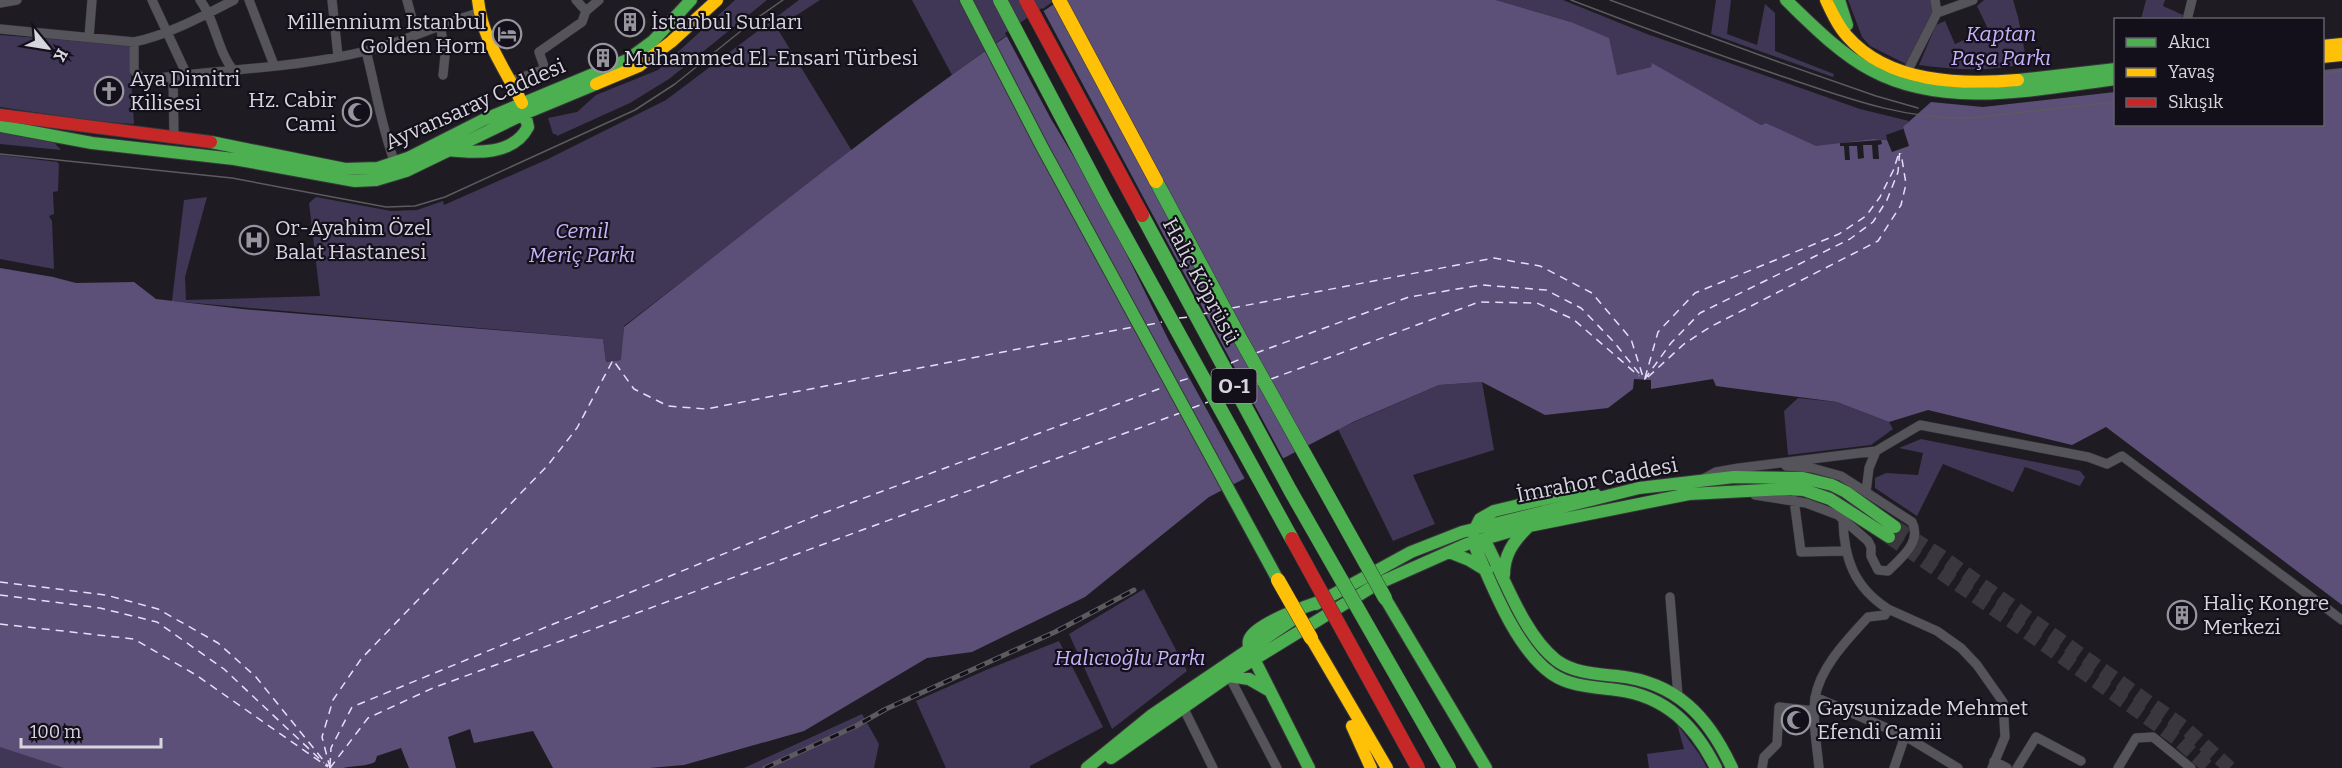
<svg xmlns="http://www.w3.org/2000/svg" width="2342" height="768" font-family="Bitter,serif">
<rect width="100%" height="100%" fill="#1e1c22"/>
<path fill="#403655" d="M735 0H767L669 79 630 103 557 136 556 134H553L548 118 577 112 596 95 658 70Z
M799 0H820L777 28 852 151 624 326 622 360 606 362 603 339 172 301 184 200 207 197 185 277 186 300 320 296 309 203 316 197 391 211 417 210 443 201 444 205 548 159 666 100Z
M912 0H1055L952 75Z
M1496 0H1563L1647 34 1812 92 1860 109 1909 121 1903 129 1886 135 1887 140 1873 139 1816 147 1766 123 1761 125 1653 64 1651 67 1617 75 1571 22Z
M1716 0H1731L1727 34 1757 45 1765 4 1775 13V51L1834 74 1833 77 1711 34Z
M1848 0H1936L1939 14 1908 65 1870 46 1862 37Z
M1984 0H2013L2018 17 2027 63C1989 72 1957 70 1919 65L1936 25 1945 21 1955 44 1988 29 1977 6Z
M2146 0H2165L2163 6 2183 15 2181 19H2141Z
M0 35 129 45 134 124 93 121 0 107Z
M0 132 52 140 61 150 0 144Z
M0 155 57 162 59 164 58 191 53 192 54 214 49 216 52 221 54 269 0 259Z
M1482 382 1494 450 1413 475 1435 524 1393 541 1338 429 1439 385Z
M1798 398 1837 402 1889 422 1893 429 1871 445 1788 455 1784 411Z
M1921 439 2080 471 2085 477 2080 486 2025 467 2013 492 1943 464 1917 516 1875 488V478L1886 473 1918 475 1923 453 1899 448Z
M1144 589 1187 671 1112 729 1069 634Z
M1059 641 1103 727 1030 766V768H946L916 701 986 670Z
M862 714 879 744 874 768H744Z
M0 747H2L67 768H0Z"/>
<path fill="#42375c" d="M1677 724 1700 755 1707 768H1649L1647 754 1684 749Z"/>
<path fill="#5c5078" d="M1060 0H1496L1571 22 1609 38 1617 75 1651 67 1652 63 1761 125 1766 123 1816 146 1873 139 1887 140 1892 152 1909 146 1903 127 1931 102 1983 107 2115 92 2116 124H2322L2323 70 2342 68V605L2106 427 2072 445 1928 410 1889 422 1837 402 1716 386 1713 379 1651 389V380L1634 379 1633 389 1608 408 1545 415 1482 382 1439 385 1353 422 1209 497 1085 597 972 652 927 658 804 731 684 765 649 768H553L533 731 474 743 470 729 448 737 456 768H409L401 748 377 756 375 762C369 766 352 766 343 768H64L0 747V268L53 277 76 283 134 282 156 299 242 309 603 339 606 362 621 360 624 327C767 216 909 100 1060 0Z"/>
<path fill="#1e1c22" d="M1042 8 1284 460 1246 481 1169 341 1100 200 1051 119 1005 33Z
M1881 140 1882 144 1878 145 1879 159H1873L1872 145H1863L1864 158 1858 159 1857 146H1849L1850 160H1845L1844 146H1840V143Z"/>
<g fill="none" stroke-linecap="round" stroke-linejoin="round">
<path stroke="#e5defb" stroke-width="1.5" stroke-dasharray="8 6" stroke-linecap="butt" d="M1232 308 1494 258 1540 266 1592 293 1631 339 1644 380 1671 343 1700 313 1850 239 1873 222 1887 200 1898 172 1900 149
M1203 314 1216 311
M1179 318 1189 317
M1147 325 1162 322
M1256 353 1409 297 1482 285 1546 290 1581 308 1614 342 1642 377
M1231 363 1243 358
M1648 377 1684 344 1710 327 1878 241 1901 205 1906 184 1901 153
M1645 378 1658 332 1695 293 1839 234 1866 216 1880 197 1893 171 1899 153
M1271 379 1479 302 1537 303 1573 319 1639 376
M1180 381 1193 377
M1243 389 1258 384
M1192 408 1208 402
M0 582 106 595 158 609 218 643 256 677 328 766
M0 595 100 608 157 622 224 669 324 763
M0 624 134 639 196 675 328 767
M330 766 331 748 352 707 818 515 1164 387
M330 768 322 737 333 700 361 659 548 465 577 428 613 360 634 389 668 406 706 409 1133 327
M330 768 368 718 433 688 1180 413"/>
<path stroke="#3a383e" stroke-width="14" stroke-dasharray="14 7" stroke-linecap="butt" d="M1895 527 1941 556 2184 727 2230 768
M1889 537 2011 621 2177 739 2209 768"/>
<g stroke="#38373b" stroke-width="10">
<path id="street" d="M152 0 186 73
M200 0C216 21 217 51 234 71
M249 0 274 65
M332 0 338 56
M407 0 416 34
M576 0 586 11
M0 3 17 0
M1937 13 1973 0
M2187 20 2192 0
M441 26 442 37 446 46 443 75
M0 29 134 42C166 36 205 15 234 0
M89 37 92 0
M134 42V71L144 80C218 69 293 69 366 51 404 42 440 24 478 13
M366 51C376 89 381 127 395 163
M1907 72 1937 13 1935 0
M173 75 174 137
M512 81 545 69 539 52 582 22 586 11 599 0
M1705 478 1716 472 1739 468 1876 451 1920 425 2088 457 2107 464 2122 456 2342 620
M1866 492 1869 468 1876 451
M1755 495 1806 503 1838 515 1868 541 1871 547V556L1878 570 1888 571C1902 557 1922 542 1912 522L1841 476 1812 468 1786 466
M1794 500 1801 552 1845 551
M1843 520C1844 559 1854 587 1888 609
M1670 597 1678 696
M1229 676 1277 768
M1815 697 1905 736 1958 768
M1183 707 1213 768
M1994 761 2007 768
M1762 768 1764 757 1777 744 1779 707 1815 711
M1819 768C1817 746 1812 720 1815 698 1820 667 1848 639 1868 617L1885 615 1888 609 1937 631 1961 648 1977 665 2003 702 2005 737 1992 768
M1894 768 1905 736
M2017 768 2036 737 2081 761
M2118 768 2136 738 2153 737 2191 768"/>
</g>
<g stroke="#38373b" stroke-width="14">
<path id="fast" d="M966 0 1041 145 1278 580
M1786 0C1812 25 1839 53 1871 70 1945 110 2038 89 2116 79
M1839 0 1847 25
M2018 80 2116 69
M0 126 92 143 234 159 355 181 376 180 406 171 526 113 596 84
M211 142 345 169 378 168 408 158 483 120 627 60 653 41 691 0
M447 150C475 153 513 156 528 127L523 105
M1473 533 1480 519 1494 511 1574 492 1595 494
M1484 539C1504 576 1523 634 1556 660 1573 673 1597 674 1617 676 1676 682 1708 716 1732 768
M1473 542C1491 583 1515 648 1552 674 1571 687 1595 687 1617 690 1666 696 1695 726 1716 768
M1449 552 1469 560 1487 571
M1504 575C1504 555 1513 542 1527 528
M1385 598 1486 768
M1316 604 1411 552 1462 532 1639 488 1734 477 1803 478 1832 485 1846 492 1895 527
M1229 676 1249 679 1270 691
M1111 758 1240 668 1377 584 1467 544 1529 526 1689 494 1786 489 1804 490 1830 499 1889 537
M1087 768 1152 715 1298 616
M1309 768 1249 649C1249 647 1248 641 1249 640 1254 624 1304 607 1319 602"/>
</g>
<g stroke="#38373b" stroke-width="14">
<path id="slow" d="M478 0C482 39 505 69 522 103
M1826 0C1832 13 1838 26 1847 36 1888 83 1961 85 2018 80
M2322 46 2342 44
M2322 57 2342 55
M596 84 639 66 671 42 717 0
M1311 638 1387 768
M1352 726 1371 768"/>
</g>
<g stroke="#38373b" stroke-width="14">
<path id="jam" d="M0 115 211 142"/>
</g>
<use href="#street" stroke="#56545b" stroke-width="9"/>
<use href="#fast" stroke="#4caf50" stroke-width="12"/>
<use href="#slow" stroke="#ffc107" stroke-width="12"/>
<use href="#jam" stroke="#c62828" stroke-width="12"/>
<path stroke="#5c5b60" stroke-width="1.5" d="M1571 0C1641 27 1710 52 1781 76 1844 97 1903 120 1971 118L2116 102
M1610 0 1776 61 1876 96 1918 108
M2322 73 2342 71
M0 154 232 178 386 207 415 206 445 197 635 110 675 84 757 18 783 0"/>
<g stroke="#5c5b60" stroke-width="5">
<path id="rail" d="M765 768 856 726 886 709 1055 632 1134 590"/>
</g>
<use href="#rail" stroke="#14101b" stroke-width="3" stroke-dasharray="9" stroke-linecap="butt"/>
<g stroke="#38373b" stroke-width="15" stroke-linecap="butt">
<path id="fast-bridge" d="M1000 0 1104 198 1292 539
M1156 181 1240 338 1385 598
M1142 215 1290 490 1449 768"/>
</g>
<g stroke="#38373b" stroke-width="15" stroke-linecap="butt">
<path id="slow-bridge" d="M1059 0 1156 181
M1278 580 1311 638"/>
</g>
<g stroke="#38373b" stroke-width="15" stroke-linecap="butt">
<path id="jam-bridge" d="M1026 0 1142 215
M1292 539 1418 768"/>
</g>
<use href="#fast-bridge" stroke="#4caf50" stroke-width="14"/>
<use href="#slow-bridge" stroke="#ffc107" stroke-width="14"/>
<use href="#jam-bridge" stroke="#c62828" stroke-width="14"/>
</g>
<defs>
<g id="building-ring" transform="scale(1.5)"><circle r="9.5" fill="#14101b" stroke="#96949c" stroke-width="1.5"/><path d="M-4-6H4V6H1V3H-1V6H-4ZM-2.5-4.3h1.7v1.8h-1.7ZM.8-4.3h1.7v1.8H.8ZM-2.5-1h1.7V.8h-1.7ZM.8-1h1.7V.8H.8Z" fill="#96949c"/></g>
<g id="hotel-ring" transform="scale(1.5)"><circle r="9.5" fill="#14101b" stroke="#96949c" stroke-width="1.5"/><path d="M-6-4.5h1.5V1H6V5H4.5V3h-9V5H-6ZM-4 0a1.8 1.8 0 1 1 3.6 0ZM.5 0V-2.5h3Q6-2.5 6 0Z" fill="#96949c"/></g>
<g id="church-ring" transform="scale(1.5)"><circle r="9.5" fill="#14101b" stroke="#96949c" stroke-width="1.5"/><path d="M-1.2-6h2.4v3.5h3.3v2.4h-3.3V6h-2.4V-.1h-3.3v-2.4h3.3Z" fill="#96949c"/></g>
<g id="mosque-ring" transform="scale(1.5)"><circle r="9.5" fill="#14101b" stroke="#96949c" stroke-width="1.5"/><path d="M3.5-4.9A6 6 0 1 0 3.5 4.9A5 5 0 1 1 3.5-4.9Z" fill="#96949c"/></g>
<g id="hospital-ring" transform="scale(1.5)"><circle r="9.5" fill="#14101b" stroke="#96949c" stroke-width="1.5"/><path d="M-5-5h3v3.5h4V-5h3V5h-3V1.5h-4V5h-3Z" fill="#96949c"/></g>
</defs>
<g fill-rule="evenodd">
<use href="#building-ring" x="630" y="22"/>
<use href="#hotel-ring" x="507" y="34"/>
<use href="#building-ring" x="603" y="58"/>
<use href="#church-ring" x="109" y="91"/>
<use href="#mosque-ring" x="357" y="112"/>
<use href="#hospital-ring" x="254" y="240"/>
<use href="#building-ring" x="2182" y="615"/>
<use href="#mosque-ring" x="1796" y="720"/>
</g>
<g text-anchor="middle" stroke-width="4.5" stroke-linejoin="round" paint-order="stroke">
<rect fill="#14101b" stroke="#9c9aa3" stroke-width="1.5" x="1211.5" y="369" width="45" height="34" rx="4.5"/>
<g font-size="20" font-weight="bold" fill="#d7d5dd">
<text x="1234" y="393">O-1</text>
</g>
<g font-size="21" fill="#d7d5dd" stroke="#14101b" text-anchor="start">
<text x="486" y="29" text-anchor="end">Millennium Istanbul<tspan x="486" dy="24">Golden Horn</tspan></text>
<text x="651" y="29">İstanbul Surları</text>
<text x="624" y="65">Muhammed El-Ensari Türbesi</text>
<text x="130" y="86">Aya Dimitri<tspan x="130" dy="24">Kilisesi</tspan></text>
<text x="336" y="107" text-anchor="end">Hz. Cabir<tspan x="336" dy="24">Cami</tspan></text>
<text x="275" y="235">Or-Ayahim Özel<tspan x="275" dy="24">Balat Hastanesi</tspan></text>
<text x="2203" y="610">Haliç Kongre<tspan x="2203" dy="24">Merkezi</tspan></text>
<text x="1817" y="715">Gaysunizade Mehmet<tspan x="1817" dy="24">Efendi Camii</tspan></text>
</g>
<g font-size="21" font-style="italic" fill="#c7b3fa" stroke="#14101b">
<text x="2001" y="41">Kaptan<tspan x="2001" dy="24">Paşa Parkı</tspan></text>
<text x="582" y="238">Cemil<tspan x="582" dy="24">Meriç Parkı</tspan></text>
<text x="1130" y="665">Halıcıoğlu Parkı</text>
</g>
<g font-size="21" fill="#d7d5dd" stroke="#14101b">
<text transform="translate(475 104) rotate(-24)" y="7">Ayvansaray Caddesi</text>
<text transform="translate(1201 281) rotate(62)" y="7">Haliç Köprüsü</text>
<text transform="translate(1597 480) rotate(-11)" y="7">İmrahor Caddesi</text>
</g>
</g>
<rect x="2114" y="18" width="210" height="108" fill="#14101b" stroke="#625f69" stroke-width="1.5"/>
<rect x="2126" y="38" width="30" height="9" fill="#4caf50" stroke="#625f69" stroke-width="1.5"/>
<text x="2168" y="48" font-size="18" fill="#d7d5dd">Akıcı</text>
<rect x="2126" y="68" width="30" height="9" fill="#ffc107" stroke="#625f69" stroke-width="1.5"/>
<text x="2168" y="78" font-size="18" fill="#d7d5dd">Yavaş</text>
<rect x="2126" y="98" width="30" height="9" fill="#c62828" stroke="#625f69" stroke-width="1.5"/>
<text x="2168" y="108" font-size="18" fill="#d7d5dd">Sıkışık</text>
<g transform="translate(48 48) rotate(120)" stroke="#14101b" stroke-width="4.5" paint-order="stroke">
<path d="M0-4.5L10 22L0 15L-10 22Z" fill="#d7d5dd"/>
<text y="-9" font-size="16" font-weight="bold" text-anchor="middle" fill="#d7d5dd">K</text>
</g>
<path d="M21 738v9h140v-9" fill="none" stroke="#d7d5dd" stroke-width="3"/>
<text x="30" y="738" font-size="18" fill="#d7d5dd" stroke="#14101b" stroke-width="4.5" paint-order="stroke">100 m</text>
</svg>
